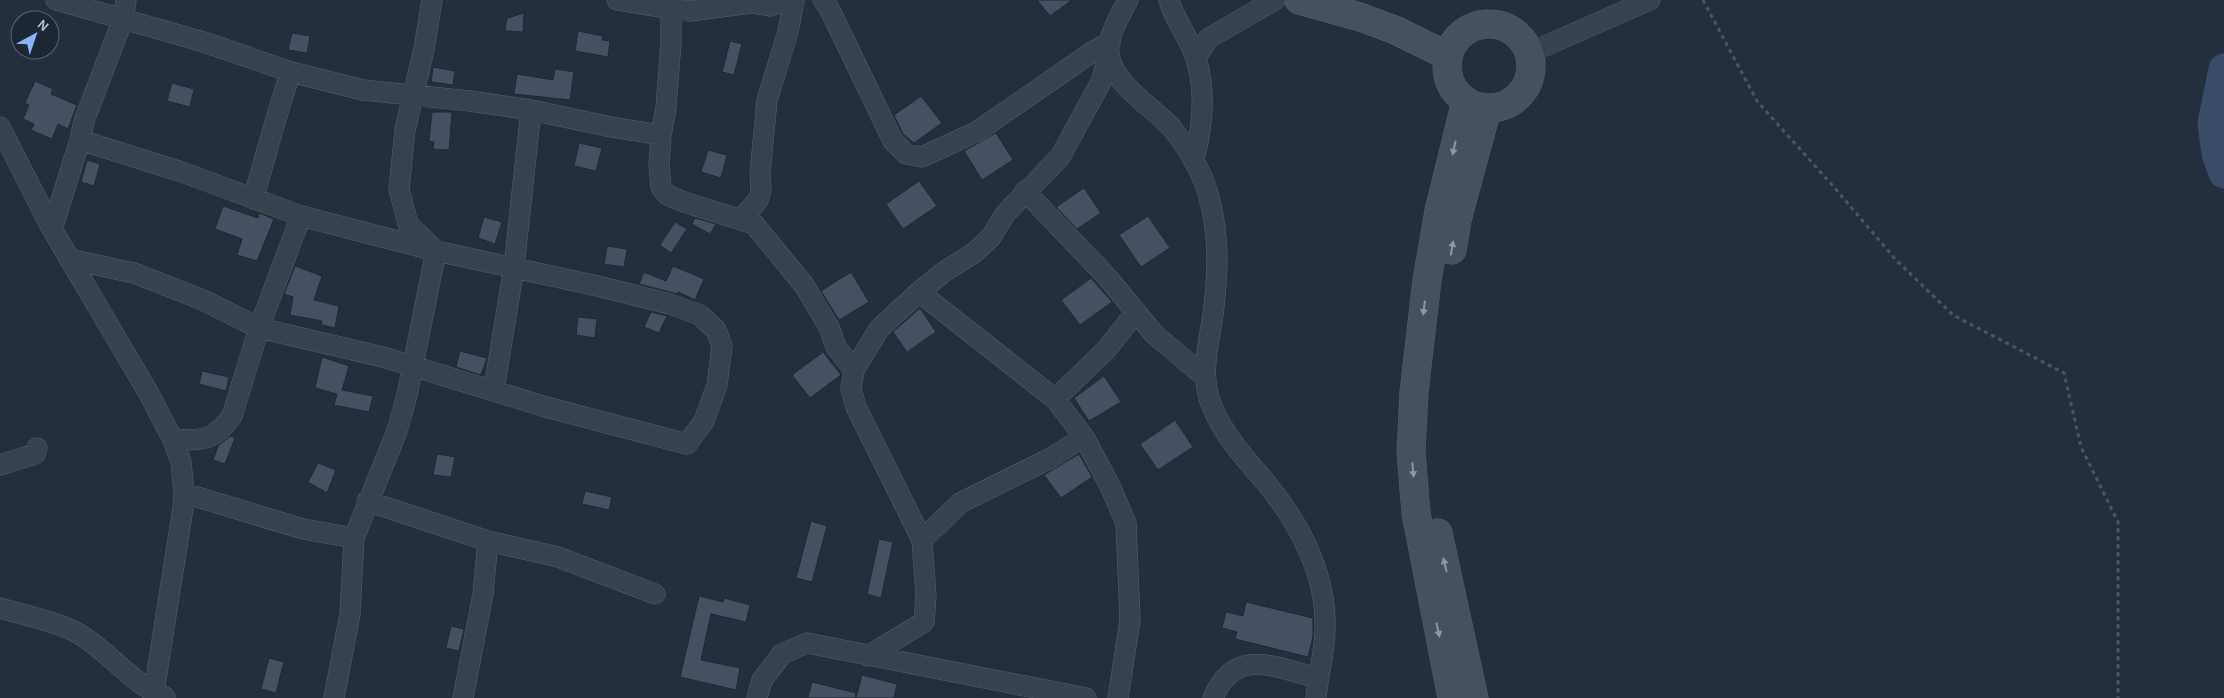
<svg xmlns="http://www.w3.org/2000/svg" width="2224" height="698" font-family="'Alegreya Sans',sans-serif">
<rect width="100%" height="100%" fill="#242f3e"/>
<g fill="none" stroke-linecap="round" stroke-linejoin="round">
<path stroke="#394c67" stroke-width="31" d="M2224 69 2213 123 2217 154 2224 173"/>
</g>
<path fill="#455162" stroke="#1f2835" d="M1037 0H1072L1050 16Z
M524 13 523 32 505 31 507 18Z
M578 31 603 36 602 40 610 41 608 57 575 51Z
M292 33 310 36 307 53 288 50Z
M730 41 742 44 734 75 722 72Z
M433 67 455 71 453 85 431 82Z
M555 69 574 72 570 100 514 94 517 74 553 80Z
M35 81 53 89 51 94 77 105 68 129 58 124 52 139 31 130 34 124 23 119 29 105 25 103Z
M172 83 194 89 190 107 167 101Z
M921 96 942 123 914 143 903 134 894 115Z
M432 112H452L449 150 433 149 434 142 429 141Z
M996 133 1013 160 982 180 964 151Z
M579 143 602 148 596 171 574 166Z
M708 150 727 155 721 178 701 172Z
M87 160 100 164 94 186 81 182Z
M919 181 937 206 903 229 886 204Z
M1084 188 1101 213 1077 229 1056 207Z
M223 206 258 218 259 213 274 219 257 261 237 255 242 239 215 229Z
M1148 216 1170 248 1141 267 1119 235Z
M484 217 502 222 495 244 478 238Z
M695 218 716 224 710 234 692 224Z
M675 222 687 229 671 253 660 245Z
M607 246 627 249 624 267 604 264Z
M295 266 322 276 314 300 339 306 335 328 321 325 322 321 290 315 293 297 284 294Z
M673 266 704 279 695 300 678 292 677 294 639 284 644 272 666 281Z
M851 272 869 302 839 320 821 291Z
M1091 278 1112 302 1080 325 1061 300Z
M920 308 936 332 907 352 893 332Z
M651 312 667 316 659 333 644 327Z
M578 317 597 319 595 338 576 335Z
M460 351 487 358 481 375 456 367Z
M823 352 841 375 810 398 792 375Z
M322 357 349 366 342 390 373 396 369 412 334 405 337 394 315 388Z
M202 371 229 377 226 391 199 384Z
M1104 376 1121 402 1089 421 1074 398Z
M1175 420 1193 447 1158 470 1140 444Z
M230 436 235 438 225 464 213 460 218 446Z
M437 454 455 457 451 477 433 475Z
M1079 454 1092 477 1061 498 1044 475Z
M318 463 336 470 327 493 308 482Z
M585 491 612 497 609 510 582 504Z
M811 521 827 526 812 582 796 578Z
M879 539 893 542 881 598 867 594Z
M699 596 723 602 724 598 750 605 746 622 711 614 701 660 740 668 736 690 680 677Z
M1246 602 1313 618V636L1308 657 1235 639 1237 632 1222 628 1226 612 1243 616Z
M451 626 464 629 459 651 446 648Z
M269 658 284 662 276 693 261 689Z
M862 675 897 684 894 698H856Z
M812 682 856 693 855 698H808Z"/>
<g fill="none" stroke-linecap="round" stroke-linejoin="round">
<g stroke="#565f6c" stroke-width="21">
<path id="street" d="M56 0 204 42 291 72 363 90 470 101 531 110 611 127 661 135
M617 0 671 9V41L666 108 661 135 659 165 661 187 667 195 687 203 754 224 804 285 829 327 836 347 854 370
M823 0 829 8 893 141 906 154 922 157 978 131 1092 52 1110 42
M1128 0C1120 15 1107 37 1109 54 1112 83 1152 107 1171 127 1184 143 1195 160 1203 179 1219 220 1219 263 1214 306 1211 336 1200 367 1209 398 1220 432 1245 458 1267 484 1300 524 1327 576 1325 629 1325 652 1318 675 1316 698
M1169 0C1175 21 1188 36 1195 56 1207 90 1203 125 1194 159
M671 9 690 11 751 3 771 6 786 0
M1529 53 1650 0
M1196 57 1209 38 1275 0
M0 127 52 229 148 392 173 440 181 462 184 493 183 508 153 698
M1025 191 1108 278 1154 334 1205 377
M253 199C266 156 276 114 291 72
M741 219 758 200 761 191 760 174 767 100 788 32 794 0
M52 229 80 140 84 121 123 19 126 0
M69 259 134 273 203 300 259 328 383 357 546 407 687 444 704 421 717 385 722 346 716 330 700 315 670 304 593 285 436 251 301 216 182 172 80 140
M919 292 1055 399 1084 437 1110 486 1126 523 1130 620 1118 698
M494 389 514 267 531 110
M1055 399 1106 350 1136 312
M173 440C203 439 212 443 232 416L259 328 301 216
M0 465 35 454 37 448
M184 493 303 529 354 538
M367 501 488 541 558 557 655 594
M922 540 960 503 1051 458 1084 437
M0 608C21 614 56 622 74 631 108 649 129 683 165 697
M868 656 924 622 926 596 922 540 856 407 851 389 854 370 879 329 919 292 945 271 974 253 991 237 1005 214 1060 157 1102 80 1108 54
M334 698 350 614 354 538 397 431 407 395 436 251 408 224 399 189 405 130 424 49 432 0
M463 698 483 594 488 541
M757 698 762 680 782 654 807 643 1086 698
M1213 698C1235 645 1276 668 1318 678"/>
</g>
<g stroke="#565f6c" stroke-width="29">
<path id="secondary" d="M1299 0 1360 17 1395 30 1448 56
M1447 66a42 42 0 1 1 84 0a42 42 0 1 1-84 0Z
M1452 250 1457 220 1487 109
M1438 533 1474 698
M1452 698 1416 513 1411 452 1414 392 1427 280 1439 211 1466 101"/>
</g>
<path stroke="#44595c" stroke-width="3" stroke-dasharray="4 4" stroke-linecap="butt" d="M1703 0 1757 101 1833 186 1896 260 1953 315 2064 373 2081 447 2118 522V698"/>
<use href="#street" stroke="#38414e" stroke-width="20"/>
<use href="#secondary" stroke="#465061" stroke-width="28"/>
</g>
<defs><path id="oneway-solid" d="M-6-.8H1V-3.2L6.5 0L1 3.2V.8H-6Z" transform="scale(1.25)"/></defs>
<g fill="#8e96a5">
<use href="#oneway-solid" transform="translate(1454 148) rotate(103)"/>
<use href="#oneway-solid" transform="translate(1452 248) rotate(-80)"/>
<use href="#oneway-solid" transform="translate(1424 308) rotate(97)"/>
<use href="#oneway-solid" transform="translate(1413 470) rotate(85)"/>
<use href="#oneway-solid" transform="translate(1445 565) rotate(-103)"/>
<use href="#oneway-solid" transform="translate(1438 630) rotate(78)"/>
</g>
<g transform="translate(35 35) rotate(40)"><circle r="24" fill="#1d2633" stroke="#59626f"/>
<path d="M0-4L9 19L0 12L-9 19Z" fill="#8ab4f8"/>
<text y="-8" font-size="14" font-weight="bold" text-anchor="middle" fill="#b4bcc9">N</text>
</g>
</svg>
